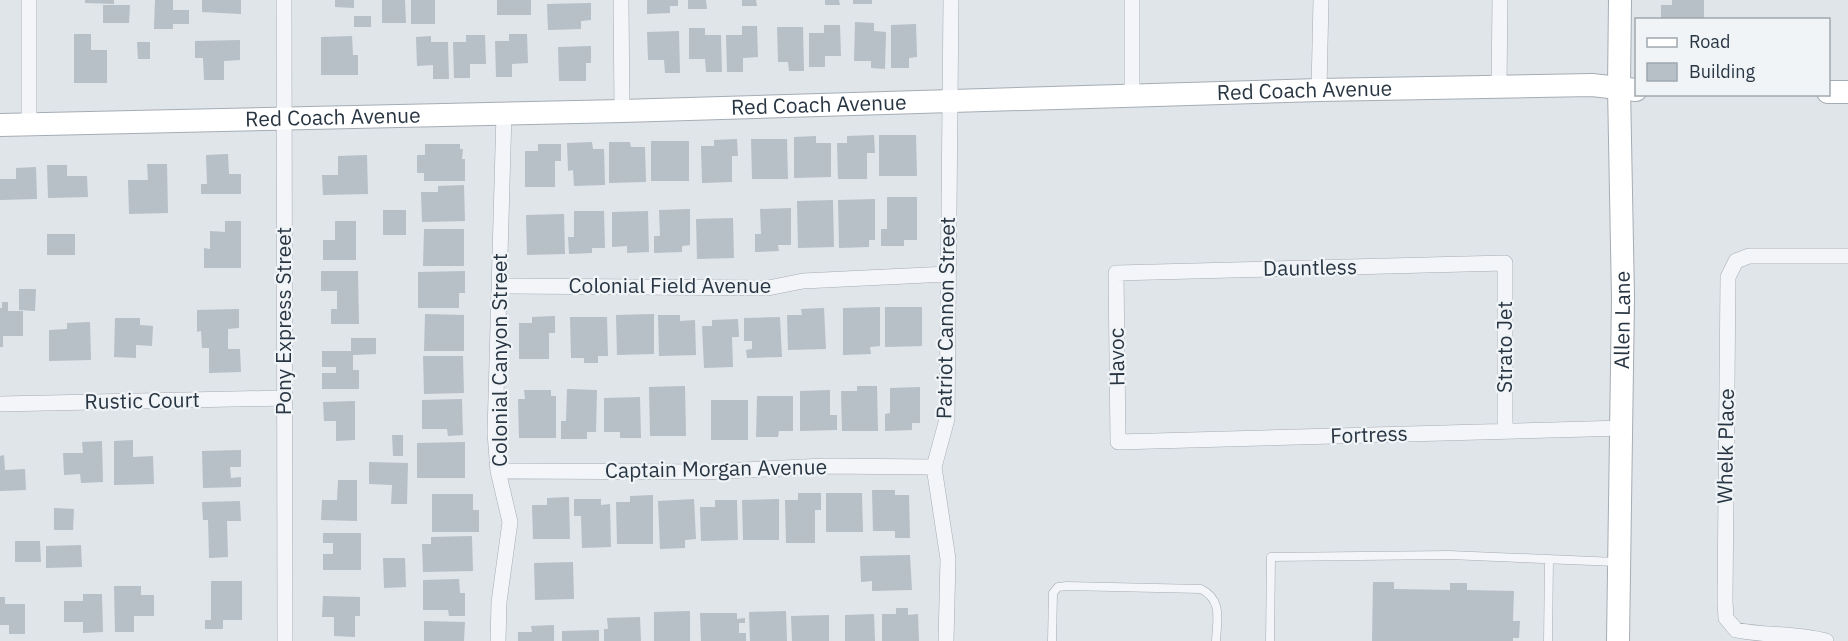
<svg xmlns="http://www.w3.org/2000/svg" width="1848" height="641" font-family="'IBM Plex Sans',sans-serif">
<rect width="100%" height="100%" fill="#e0e5ea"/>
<path fill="#b7bfc7" d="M85 0H114V4L85 3Z
M155 0H173V10H189V24H173V29H154Z
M202 0H241V14L202 12Z
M335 0H354V8L335 7Z
M382 0H405L406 23H382Z
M411 0H435V24H411Z
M497 0H531V15H497Z
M647 0H678V6H670V13L647 14Z
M688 0H706L707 9H688Z
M742 0H756L757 6H742Z
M825 0H839L840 5H825Z
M853 0H872V4H853Z
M1672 0H1704V20H1661V5H1672Z
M591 3V20L581 21V29L548 30 547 4Z
M103 5H130L129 23H103Z
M354 16H371V27H354Z
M855 22 874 23V31L886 32 885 69 871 68V61H854Z
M916 24 917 57 909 58V68H891V25Z
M824 25H840L841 56H825V67H809V33H824Z
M742 26H757L758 57 743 58V72H727L726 35H742Z
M777 27H803L804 71H789L788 62H778Z
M689 28H705V35H721L722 72H706L705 59H689Z
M679 31 680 73H665L664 60H648L647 32Z
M74 34H91V50H107V83H74Z
M509 34H527L528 63 512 64V77H496L495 41H509Z
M466 35H485L486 64H470V78H454L453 42H466Z
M352 36 353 55H358V75H321V37Z
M431 36V42H448L449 79H433V65L417 66 416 37Z
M240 40V60L224 61V80H204L203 58H195V41Z
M137 42H150V59H138Z
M591 46V63H586V81H559L558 47Z
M874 135 875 153H867V179H838L837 143H847V136Z
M879 135H916L917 176H879Z
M816 136V143H831V177L794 178V137Z
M737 139 738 156H732V182L702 183 701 146H714V140Z
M751 139H787L788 179H752Z
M651 141H689V181H651Z
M592 142 593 149H604L605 185 574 186 573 170 568 171 567 143Z
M609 142H630L631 147H645L646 182 609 183Z
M425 144H460V149H463L462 159H465V181H424V173H417V155H425Z
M538 144H561V161H555V187H525V151H538Z
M228 154 229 174H241V194H201V184H207L206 155Z
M367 155 368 194 323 195 322 175H338V156Z
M147 164H167L168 213 129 214 128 180H148Z
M47 165H67V176H87L88 197 48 198Z
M36 167 37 199 0 200V179H16V168Z
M464 185 465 221 422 222 421 192H438V186Z
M887 197H917V240H904V246H881V229H887Z
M875 199V240H869V247L839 248 838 200Z
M833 200 834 247 798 248 797 201Z
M791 208V245H778L779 251 755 252V234H761L760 209Z
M690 209V245L682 246V252L654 253V236H660L659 210Z
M383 210H406V235H383Z
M574 211H604L605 248H592V253L569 254 568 237H574Z
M648 211 649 252 627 253V246L612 247V212Z
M564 214 565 254 527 255 526 215Z
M733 218 734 258 697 259 696 219Z
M225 221H241V268H204V248L210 249V231L225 232Z
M335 221H356V260H323V240H335Z
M424 229H464V266H423Z
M47 234H75V255H47Z
M321 271H358L359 324H331V309H337V291H321Z
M465 271V293H459V308H418V272Z
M19 289H36L35 311 19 310Z
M2 302H8V311H23V336H3V347H0V308H2Z
M880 307V346L870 347 871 354 843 355V308Z
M885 307H922V346L885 347Z
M824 308 826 349 788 350 787 315H802L801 309Z
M239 309V328L228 329V349H240L241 372 209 373V348H202L201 331 197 332V310Z
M425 314 464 315V351H424Z
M654 314V354L617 355 616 315Z
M658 315H680V321L695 320 696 355 659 356Z
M555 316V333H549V359H519V323H532V317Z
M570 317H607L608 356H598V363H584V358H571Z
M780 317 782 357 747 358 746 350 752 349V341H744V318Z
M115 318H140V325L153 326 152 346 136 345V358L114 357Z
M738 319 739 337H732L733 367 704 368 702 326H712V320Z
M90 322 91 360 49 361V330L67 329V323Z
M351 338H376V354L353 355V370H359V389H322V373H336V367H322V351H351Z
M423 356H463L464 393 424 394Z
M685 386 686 436H650L649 387Z
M857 386H877L878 431H842L841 391H857Z
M920 387V423H912V430L885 431V414L890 413V388Z
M567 389 597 390 596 432H587V439H561V421H566Z
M524 390H551V396H556V438H519L518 399H525Z
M830 390V415H837V430L800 431V391Z
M757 396H793V431H779L778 437H756Z
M640 397 641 438H620V432H604V398Z
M462 399 463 435 448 436 447 429H422V400Z
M711 400H748V440H711Z
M355 401V440L336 441V421H324L323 402Z
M392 435H403V456H393Z
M133 440V457L153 456 154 484 114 485V441Z
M102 441 103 482 81 483 80 474 64 475 63 453H83L82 442Z
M465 442V478H417V443Z
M241 450V467H230L231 478 241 477V487L203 488 202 451Z
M4 455 5 470 25 469 26 490 0 491V456Z
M369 462 408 463 407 504H391L392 485 369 484Z
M338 480H357V521L321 520 322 500H337Z
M872 490H895V495H909L910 538H895V531H873Z
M798 493H821V510H815V543H786L785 500H798Z
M826 493H862L863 532H826Z
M432 494H473V510H479V532H432Z
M653 495V544H617L616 502H630V496Z
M569 497 570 539H533L532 505H547V498Z
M574 499H601V505L610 504 611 547 582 548 581 516H574Z
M694 499 696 539 685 540V548L660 549 658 501Z
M779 499V540H743L742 500Z
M715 500H737L738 540 701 541 700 507H715Z
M240 501 241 521H227L228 557 209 558 208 520H203L202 502Z
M54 508 74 509 73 530H54Z
M323 533H361V570H323V554H333V543H323Z
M472 536 473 571 423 572 422 544H431V537Z
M15 541H40L41 562H15Z
M81 545 82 567 46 568V546Z
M910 555 912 590 872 591V581L861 582 860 556Z
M383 558H405L406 587 384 588Z
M573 562 574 599 535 600 534 563Z
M459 579 460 593H465V616H449L448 610H423V580Z
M211 581H242V620H223V629H205V620H211Z
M1373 582H1394V589L1450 590V583H1467V590L1514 591 1513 621H1520L1519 638H1513V641H1372Z
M114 586H141V595H154V616H134V632H115Z
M83 594H102L103 632 83 633V622H64V601H83Z
M323 596 360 597V616H355V637L334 636V617H322Z
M0 597H5V604H25V634H9V625H0Z
M896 608H908V615L918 614 919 641H882V614H896Z
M690 611V641H654V612Z
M786 611 787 641H750L749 612Z
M700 613H737V619L745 618V623H739V633H746V641H701Z
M874 614 875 641H845V615Z
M829 615V641H792L791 616Z
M640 617 641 641H604V629H608L607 618Z
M424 621 465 622 464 641H424Z
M554 625V641H518V632H532L531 626Z
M599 630V641H562V631Z"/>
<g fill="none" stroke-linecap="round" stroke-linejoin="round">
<g stroke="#a5adb4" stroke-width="9">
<path id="lane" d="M1052 641 1053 593 1058 587 1067 586 1201 589C1223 600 1217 620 1216 641
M1270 641 1271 557 1449 555 1617 562
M1548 641 1549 559"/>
</g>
<g stroke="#a5adb4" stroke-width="16">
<path id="street" d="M284 0 285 641
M621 0 622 111
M1499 87 1500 0
M1319 90 1321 0
M1132 95V0
M29 125V0
M499 286 768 288 803 281 948 274
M0 404 284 398
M1505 431V263L1116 273 1118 442 1589 429 1621 428
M498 471 704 472 825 466 934 467
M498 641 499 602 510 522 498 471 495 433 504 113
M946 641 948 559 934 467 947 419 951 0
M1826 641C1797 633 1766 636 1736 630L1726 618 1725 601 1728 277 1736 261 1749 256H1848"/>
</g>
<g stroke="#a5adb4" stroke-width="24">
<g id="secondary">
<path d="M1828 92H1848"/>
<path id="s1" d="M0 125 622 111 1319 90 1592 85 1636 90"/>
<path id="s2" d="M1618 641 1623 298 1619 87 1620 0"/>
</g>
</g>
<use href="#lane" stroke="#f3f5f8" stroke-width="8"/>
<use href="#street" stroke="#f3f5f8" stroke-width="15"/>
<use href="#secondary" stroke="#fff" stroke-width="22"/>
</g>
<g text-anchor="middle" stroke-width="4.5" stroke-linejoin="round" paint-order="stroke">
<g font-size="21" fill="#283542" stroke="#f0f4f7">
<text dy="7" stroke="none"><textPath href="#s1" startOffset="1305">Red Coach Avenue</textPath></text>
<text dy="7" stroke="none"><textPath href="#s1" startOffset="819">Red Coach Avenue</textPath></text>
<text dy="7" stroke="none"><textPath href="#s1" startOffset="333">Red Coach Avenue</textPath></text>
<text transform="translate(1310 268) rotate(-1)" y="7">Dauntless</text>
<text x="670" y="293">Colonial Field Avenue</text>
<text transform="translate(946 318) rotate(-89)" y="7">Patriot Cannon Street</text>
<text dy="7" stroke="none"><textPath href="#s2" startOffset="321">Allen Lane</textPath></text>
<text transform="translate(284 321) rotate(-90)" y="7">Pony Express Street</text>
<text transform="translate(1505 347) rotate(-90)" y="7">Strato Jet</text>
<text transform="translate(1117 357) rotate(-91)" y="7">Havoc</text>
<text transform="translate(500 360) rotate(-90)" y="7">Colonial Canyon Street</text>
<text transform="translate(142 401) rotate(-1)" y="7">Rustic Court</text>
<text transform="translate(1369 435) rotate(-2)" y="7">Fortress</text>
<text transform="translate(1726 446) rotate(-89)" y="7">Whelk Place</text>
<text transform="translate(716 469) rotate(-1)" y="7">Captain Morgan Avenue</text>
</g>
</g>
<rect x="1635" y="18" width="195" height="78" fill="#f0f4f7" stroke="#a0a8af" stroke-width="1.5"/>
<rect x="1647" y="38" width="30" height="9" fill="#ffffff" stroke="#a0a8af" stroke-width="1.5"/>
<text x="1689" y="48" font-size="18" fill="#283542">Road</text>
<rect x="1647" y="63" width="30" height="18" fill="#b7bfc7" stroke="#a0a8af" stroke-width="1.5"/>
<text x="1689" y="78" font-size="18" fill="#283542">Building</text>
</svg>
